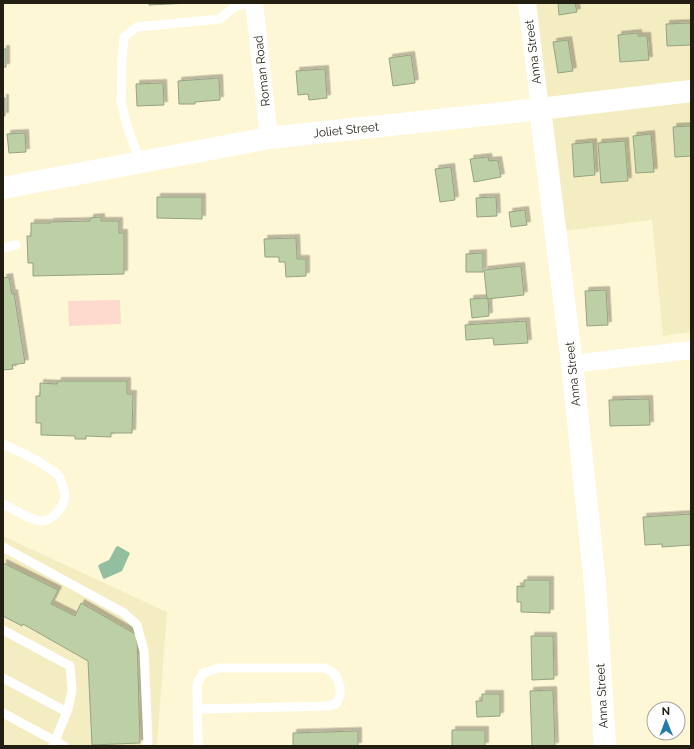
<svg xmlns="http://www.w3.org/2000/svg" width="694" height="749" font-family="Raleway,sans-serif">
<defs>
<filter id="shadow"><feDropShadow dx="3.5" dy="-3.5" stdDeviation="0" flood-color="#0004"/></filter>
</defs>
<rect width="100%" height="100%" fill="#fef7d5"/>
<path fill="#f5edc2" d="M527 3H691V332L663 336 652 220 555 232Z
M3 536 167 612 157 746H3Z"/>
<path fill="#fddacd" d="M120 300 121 324 69 326 68 301Z"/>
<path fill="#93bea0" d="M118 546 130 553 122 571 104 579 103 578 98 566 100 564 109 560 116 547Z"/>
<path fill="#bdcfa4" stroke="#95a284" filter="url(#shadow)" d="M149 3H190L149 5Z
M558 3H575L577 12 559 15Z
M691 23V45L667 46 666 24Z
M638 33V36H647L649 60 620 62 618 35Z
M568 40 573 71 558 73 553 42Z
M3 49H6V67H3Z
M411 55 415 83 393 86 389 58Z
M325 69 327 98 309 100 308 94 298 95 296 71Z
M219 78 220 100 195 102V104H179L178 81Z
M163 83 164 105 137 106 136 84Z
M3 98H5V116H3Z
M691 126V156L675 157 673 127Z
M25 133 26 152 9 153 7 134Z
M651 134 654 172 636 173 633 136Z
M625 141 628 181 601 183 598 143Z
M593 142 595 175 574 177 572 144Z
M488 157 489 161 498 160 501 177 474 182 470 159Z
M451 167 455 200 440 202 435 169Z
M157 197H202V219L157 218Z
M496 197 497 216 477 217 476 198Z
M525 210 527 225 511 227 509 212Z
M101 217V221H119V233H124V274L33 276V263H28L27 236H31V223H50V222L90 221V218Z
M296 238 297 259H306V276L286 277 285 262H279V257H265L264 239Z
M483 253V272H466V254Z
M521 266 524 295 487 299 484 270Z
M9 277 12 294 14 293 25 363 12 365 13 369 3 370V278Z
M606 290 608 325 587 326 585 291Z
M488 298 489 316 472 318 470 299Z
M526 321 528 343 494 345 493 338 466 340 465 325Z
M58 381H127V394H133L132 433H111V437L86 436V439H75V436L41 435V423H36V396H40V383L57 384Z
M649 399 650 425 610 426 609 400Z
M691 514V545L662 547V544L645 545 643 517Z
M3 563 58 590 51 604 75 616 81 603 137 635 140 743 92 745 88 661 23 624 22 626 3 616Z
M524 580H550V613L521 612V602H517V586L524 587Z
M531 636H553L554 679 532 680Z
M553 690 555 746H532L530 691Z
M482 694H500V716L477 717 476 701H482Z
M452 730H485V746H452Z
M358 731V746H293V733Z"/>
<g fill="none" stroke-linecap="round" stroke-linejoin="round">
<path stroke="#fff" stroke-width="9" d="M140 162 127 126 121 101 122 61 124 37 137 27 220 19 228 12 236 6 254 3
M3 248 16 245
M3 444C19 452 36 458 50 469 52 470 55 472 57 474 61 478 65 492 65 497 63 508 52 522 40 521 29 519 13 509 3 504
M3 547 124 613 137 625 144 651 148 742 146 746
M3 630 70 666 72 690 68 709 53 746
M3 678 67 712
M198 709 327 706 336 704 340 695V686L335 674 325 668H219L203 673 197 684 198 746
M3 713 64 746"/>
<path stroke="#fff" stroke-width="18" d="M254 3 269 138
M527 3 540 109
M572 364 691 350"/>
<path stroke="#fff" stroke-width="22" d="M540 109 572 364 595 584 605 746
M3 188 269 138 540 109 691 91"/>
</g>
<g text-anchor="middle" stroke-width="4" stroke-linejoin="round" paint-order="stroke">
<g font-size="12" fill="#221f12" stroke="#fff">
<text transform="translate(533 52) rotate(-97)" y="4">Anna Street</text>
<text transform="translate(262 71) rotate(-96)" y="4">Roman Road</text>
<text transform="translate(346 130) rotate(-6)" y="4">Joliet Street</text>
<text transform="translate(573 374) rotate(-96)" y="4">Anna Street</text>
<text transform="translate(602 696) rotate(-93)" y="4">Anna Street</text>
</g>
</g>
<rect width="694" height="749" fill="none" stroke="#221f12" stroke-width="8"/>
<g transform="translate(666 721) rotate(359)"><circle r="19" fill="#ffffff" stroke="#a7a5a0"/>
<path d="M0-3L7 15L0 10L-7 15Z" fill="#227aa9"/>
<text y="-6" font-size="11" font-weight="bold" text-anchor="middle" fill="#221f12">N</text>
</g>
</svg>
